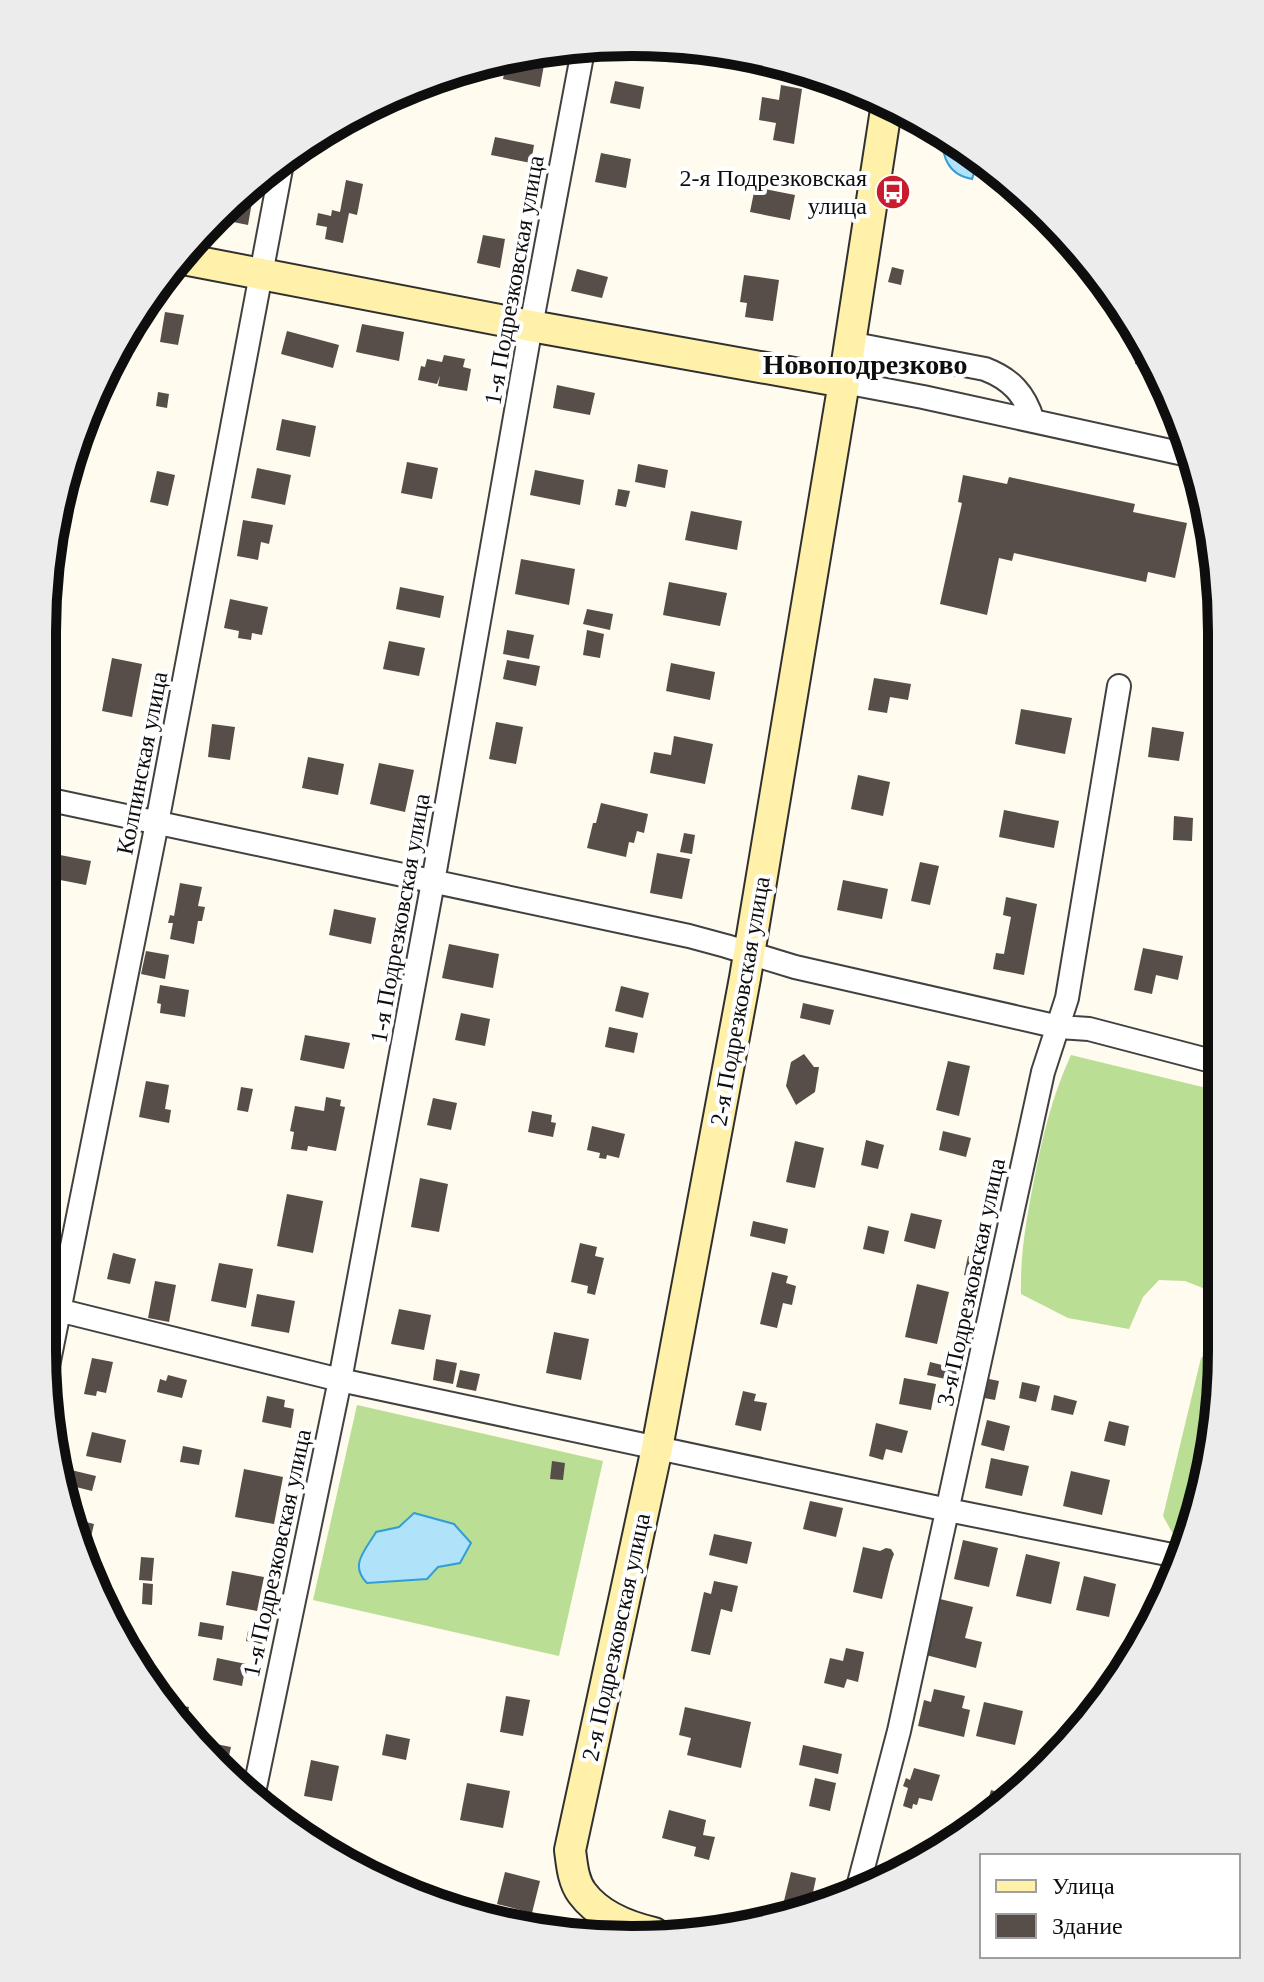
<svg xmlns="http://www.w3.org/2000/svg" width="1264" height="1982" font-family="Georgia,serif">
<rect width="100%" height="100%" fill="#fffbee"/>
<path fill="#b9de94" fill-rule="evenodd" d="M1071 1055 1219 1091 1218 1294 1185 1281 1159 1280 1143 1297 1129 1329 1068 1318 1021 1294C1020 1253 1027 1215 1035 1175 1043 1134 1053 1094 1071 1055Z
M1217 1346V1427L1187 1538 1173 1534 1163 1516 1201 1358Z
M357 1405 603 1461 559 1656 313 1600ZM399 1527 460 1563 438 1567 427 1579 376 1533Z"/>
<path fill="#b0e2fa" stroke="#329dd6" stroke-width="2" d="M944 133 979 158 972 179C948 175 940 155 944 133Z
M414 1513 454 1524 471 1543 460 1563 438 1567 427 1579 367 1583C349 1565 365 1551 376 1532L399 1527Z"/>
<path fill="#574e49" d="M696 47 714 48 710 65 693 61Z
M729 52 757 58 755 65 727 60Z
M507 58 544 65 540 87 503 79Z
M615 81 644 87 640 109 610 103Z
M781 85 802 89 794 144 773 140 776 123 759 120 762 97 779 100Z
M495 137 534 145 531 163 491 155Z
M601 153 631 159 626 188 595 182Z
M346 180 363 184 357 215 349 213 343 243 325 239 327 227 316 225 318 213 331 216 332 210 340 212Z
M755 187 795 195 790 220 750 212Z
M237 199 252 202 248 225 233 222Z
M483 235 505 239 500 268 477 263Z
M892 267 904 270 901 285 888 282Z
M577 269 608 277 602 298 571 291Z
M744 275 779 280 773 321 745 317 747 303 740 302Z
M165 312 184 315 178 345 160 342Z
M362 324 404 332 399 361 356 352Z
M287 331 339 345 333 368 281 354Z
M1139 336 1159 368 1135 364Z
M444 355 465 359 463 367 471 369 467 391 438 386 440 376 437 384 418 380 421 366 425 367 427 359 442 362Z
M557 385 595 393 590 415 553 408Z
M158 392 169 394 167 408 156 406Z
M282 419 316 426 310 457 276 450Z
M407 462 438 468 432 499 401 493Z
M638 464 668 470 665 488 635 482Z
M257 468 291 475 285 505 251 498Z
M535 470 584 480 580 505 530 495Z
M157 471 175 475 168 506 150 502Z
M963 475 1007 484 1009 477 1135 504 1133 512 1187 523 1175 578 1148 572 1146 582 1014 553 1012 561 999 558 987 615 940 604 962 503 958 502Z
M618 489 630 491 626 507 615 505Z
M691 511 742 521 737 550 685 540Z
M243 520 273 525 269 544 261 542 258 560 237 556Z
M521 559 575 569 569 605 515 594Z
M669 582 727 593 720 626 663 615Z
M400 587 444 596 440 618 396 609Z
M230 599 268 607 262 635 252 633 251 640 238 638 239 631 224 628Z
M587 609 613 614 610 630 583 624Z
M507 630 534 635 529 659 503 654Z
M587 630 604 634 600 658 583 655Z
M389 641 425 648 419 676 383 669Z
M112 658 142 664 132 717 102 711Z
M507 660 540 666 536 686 503 679Z
M671 663 715 672 710 700 666 691Z
M874 678 911 684 908 700 890 697 887 713 868 710Z
M1021 709 1072 718 1065 754 1015 744Z
M496 722 523 727 516 764 489 759Z
M212 724 235 727 230 760 208 757Z
M1152 727 1184 732 1179 761 1148 757Z
M674 736 713 744 705 784 650 773 654 752 671 755Z
M308 757 344 764 338 795 302 788Z
M379 763 414 770 405 812 370 804Z
M858 775 890 782 883 816 851 809Z
M601 803 648 814 644 833 637 831 634 843 629 842 626 857 587 848 593 823H596Z
M1004 810 1059 821 1054 848 999 837Z
M1174 816 1193 818 1192 841 1173 840Z
M684 833 695 835 692 854 680 852Z
M657 853 690 859 682 899 650 893Z
M60 855 91 861 86 885 55 879Z
M920 862 939 866 930 905 911 901Z
M843 880 888 889 882 919 837 910Z
M180 883 202 887 198 906 205 907 202 921H198L194 944 170 939 173 923H168L170 915 174 916Z
M1006 897 1037 904 1024 975 993 969 996 953 1004 954 1011 917 1003 915Z
M334 909 376 918 371 944 329 935Z
M449 944 499 954 493 988 442 978Z
M1143 948 1183 956 1178 980 1156 975 1152 994 1134 990Z
M146 951 169 955 165 979 141 974Z
M160 985 189 990 185 1017 160 1013 161 1004 157 1003Z
M621 986 649 993 643 1018 615 1011Z
M1217 991H1219V1016L1213 1015Z
M803 1003 834 1010 830 1025 800 1018Z
M461 1013 490 1019 485 1046 455 1040Z
M44 1014 57 1017 53 1040 44 1039Z
M609 1027 638 1033 634 1053 605 1047Z
M305 1035 350 1043 344 1069 300 1060Z
M804 1054 814 1067H819L815 1092 796 1105 786 1086 791 1062Z
M948 1061 970 1066 959 1116 936 1110Z
M146 1081 169 1085 165 1109 171 1110 169 1123 139 1117Z
M241 1087 253 1089 248 1112 237 1110Z
M326 1097 341 1100 340 1106 345 1107 336 1151 308 1146 307 1151 291 1149 294 1132 290 1131 295 1106 324 1111Z
M433 1098 457 1103 451 1130 427 1125Z
M532 1111 552 1115 551 1122 556 1123 553 1137 528 1132Z
M592 1126 625 1134 619 1158 607 1155 606 1159 599 1158 600 1153 587 1150Z
M943 1131 971 1138 966 1157 939 1150Z
M866 1140 884 1145 878 1169 861 1165Z
M795 1141 824 1148 815 1188 786 1182Z
M420 1178 448 1184 439 1232 411 1227Z
M287 1194 323 1201 313 1253 277 1246Z
M911 1213 942 1220 935 1249 904 1241Z
M753 1221 788 1229 785 1244 750 1236Z
M868 1226 889 1231 884 1254 863 1249Z
M580 1243 597 1247 595 1256 604 1258 595 1295 587 1293 588 1286 571 1282Z
M113 1253 136 1259 130 1284 107 1279Z
M968 1256 976 1258 975 1263 984 1266 980 1279 964 1275Z
M219 1263 253 1269 246 1308 211 1301Z
M772 1272 788 1276 786 1283 796 1286 792 1305 783 1303 777 1328 760 1324Z
M155 1281 176 1285 169 1322 148 1318Z
M917 1284 949 1292 937 1344 905 1337Z
M257 1294 295 1301 289 1333 251 1326Z
M399 1309 431 1315 424 1350 391 1344Z
M554 1332 589 1339 581 1380 546 1373Z
M92 1358 113 1362 106 1393 97 1391 96 1396 84 1394Z
M436 1359 457 1363 453 1384 433 1380Z
M930 1362 958 1369 955 1381 927 1375Z
M460 1370 480 1374 476 1391 456 1387Z
M168 1375 187 1380 182 1398 157 1392 160 1379 166 1381Z
M904 1378 936 1384 931 1410 899 1404Z
M989 1379 999 1381 995 1400 984 1398Z
M1022 1382 1040 1386 1036 1402 1019 1398Z
M743 1391 756 1394 754 1401 767 1403 761 1431 735 1425Z
M1054 1395 1077 1401 1073 1415 1051 1410Z
M267 1396 285 1400 284 1407 294 1409 291 1428 262 1422Z
M987 1420 1010 1426 1004 1451 981 1445Z
M1109 1421 1129 1426 1125 1446 1104 1441Z
M876 1423 908 1431 902 1453 886 1449 883 1460 869 1456Z
M92 1432 126 1440 121 1463 86 1456Z
M183 1446 202 1450 199 1465 180 1462Z
M991 1458 1029 1466 1022 1496 985 1488Z
M552 1461 565 1463 563 1480 550 1479Z
M67 1469 96 1476 92 1491 64 1484Z
M244 1469 283 1477 274 1524 235 1517Z
M1071 1471 1110 1480 1102 1515 1063 1506Z
M810 1501 843 1508 836 1537 803 1529Z
M70 1518 94 1524 85 1563 73 1539Z
M714 1534 752 1542 747 1564 709 1555Z
M963 1540 998 1548 989 1587 954 1579Z
M863 1547 880 1551 886 1548 891 1549 894 1554 891 1562 882 1599 853 1592Z
M1026 1554 1060 1562 1051 1604 1016 1596Z
M141 1557 154 1558 152 1581 139 1580Z
M232 1571 264 1577 257 1611 226 1605Z
M1084 1576 1116 1584 1109 1617 1076 1610Z
M714 1581 738 1586 732 1612 721 1609 710 1655 691 1651 704 1592 711 1594Z
M143 1583 153 1584 152 1605 142 1604Z
M1158 1590 1167 1592 1153 1615V1614Z
M940 1599 973 1607 965 1638 982 1642 976 1668 926 1655Z
M200 1622 224 1626 222 1640 198 1636Z
M248 1631 269 1635 267 1645 246 1641Z
M846 1648 864 1652 858 1682 847 1679 844 1688 824 1683 830 1658 843 1661Z
M217 1658 246 1664 242 1686 213 1680Z
M934 1689 965 1696 962 1708 970 1710 964 1737 918 1726 924 1700 931 1702Z
M506 1696 530 1700 523 1736 500 1732Z
M984 1702 1023 1711 1015 1745 976 1736Z
M165 1703 189 1707 187 1720 180 1719Z
M685 1707 751 1722 741 1768 687 1755 691 1738 679 1735Z
M386 1734 410 1739 406 1760 382 1755Z
M201 1741 231 1747 226 1769Z
M803 1745 842 1754 838 1774 799 1765Z
M311 1760 339 1766 332 1801 304 1796Z
M914 1768 940 1775 932 1801 919 1798 917 1805 913 1804 912 1809 903 1806 908 1788 903 1786 906 1778 910 1780Z
M815 1778 836 1783 830 1811 809 1806Z
M467 1783 510 1791 503 1828 460 1820Z
M991 1790 1011 1796 988 1816 984 1815Z
M669 1810 706 1820 703 1835 715 1837 709 1860 694 1856 696 1847 662 1838Z
M505 1872 540 1881 532 1913 497 1904Z
M791 1872 816 1878 810 1907 784 1901Z"/>
<g fill="none" stroke-linecap="round" stroke-linejoin="round">
<g stroke="#414141" stroke-width="26">
<path id="street" d="M849 343 985 369C1011 379 1025 394 1033 421
M844 382 923 397 1193 456
M46 799 689 936 726 946 795 967 1059 1027 1089 1029 1219 1063
M42 1306 340 1380 948 1510 1182 1557
M46 1376 157 823 283 158
M253 1797 340 1380 433 882 531 326 584 45
M858 1887 899 1731 1043 1072 1067 998 1119 686"/>
</g>
<g stroke="#303030" stroke-width="34">
<path id="secondary" d="M178 258 531 326 844 382
M654 1933C628 1927 599 1916 582 1893 573 1881 572 1865 570 1850L657 1448 745 978 844 382 887 103"/>
</g>
<use href="#street" stroke="#fff" stroke-width="22"/>
<use href="#secondary" stroke="#fff1a9" stroke-width="30"/>
</g>
<defs>
<g id="bus-disc" transform="scale(1.8)"><circle r="9.5" fill="#c71d2e" stroke="#fff"/><path d="M-5-6H5V4H4V6H2V4H-2V6H-4V4H-5ZM-3.5-4V0h7V-4ZM-3.5 1.2v1.5H-2V1.2ZM2 1.2v1.5H3.5V1.2Z" fill="#fff"/></g>
</defs>
<g fill-rule="evenodd">
<use href="#bus-disc" x="893" y="192"/>
</g>
<g text-anchor="middle" stroke-width="8" stroke-linejoin="round" paint-order="stroke">
<g font-size="24" fill="#0e0e0e" stroke="#fff" text-anchor="end">
<text x="867" y="186">2-я Подрезковская<tspan x="867" dy="28">улица</tspan></text>
</g>
<g font-size="24" fill="#0e0e0e" stroke="#fff">
<text transform="translate(514 280) rotate(-80)" y="8">1-я Подрезковская улица</text>
<text transform="translate(142 763) rotate(-79)" y="8">Колпинская улица</text>
<text transform="translate(400 918) rotate(-80)" y="8">1-я Подрезковская улица</text>
<text transform="translate(740 1001) rotate(-80)" y="8">2-я Подрезковская улица</text>
<text transform="translate(971 1282) rotate(-78)" y="8">3-я Подрезковская улица</text>
<text transform="translate(277 1553) rotate(-78)" y="8">1-я Подрезковская улица</text>
<text transform="translate(616 1637) rotate(-78)" y="8">2-я Подрезковская улица</text>
</g>
<g font-size="28" font-weight="bold" fill="#0e0e0e" stroke="#fff">
<text x="865" y="374">Новоподрезково</text>
</g>
</g>
<path d="M0 0H1264V1982H0ZM632 56H632A576 576 0 0 1 1208 632V1350A576 576 0 0 1 632 1926H632A576 576 0 0 1 56 1350V632A576 576 0 0 1 632 56Z" fill="#ececec" fill-rule="evenodd"/>
<path fill="none" stroke="#0e0e0e" stroke-width="10" d="M632 56H632A576 576 0 0 1 1208 632V1350A576 576 0 0 1 632 1926H632A576 576 0 0 1 56 1350V632A576 576 0 0 1 632 56Z"/>
<rect x="980" y="1854" width="260" height="104" fill="#ffffff" stroke="#9f9f9f" stroke-width="2"/>
<rect x="996" y="1880" width="40" height="12" fill="#fff1a9" stroke="#9f9f9f" stroke-width="2"/>
<text x="1052" y="1894" font-size="24" fill="#0e0e0e">Улица</text>
<rect x="996" y="1914" width="40" height="24" fill="#574e49" stroke="#9f9f9f" stroke-width="2"/>
<text x="1052" y="1934" font-size="24" fill="#0e0e0e">Здание</text>
</svg>
